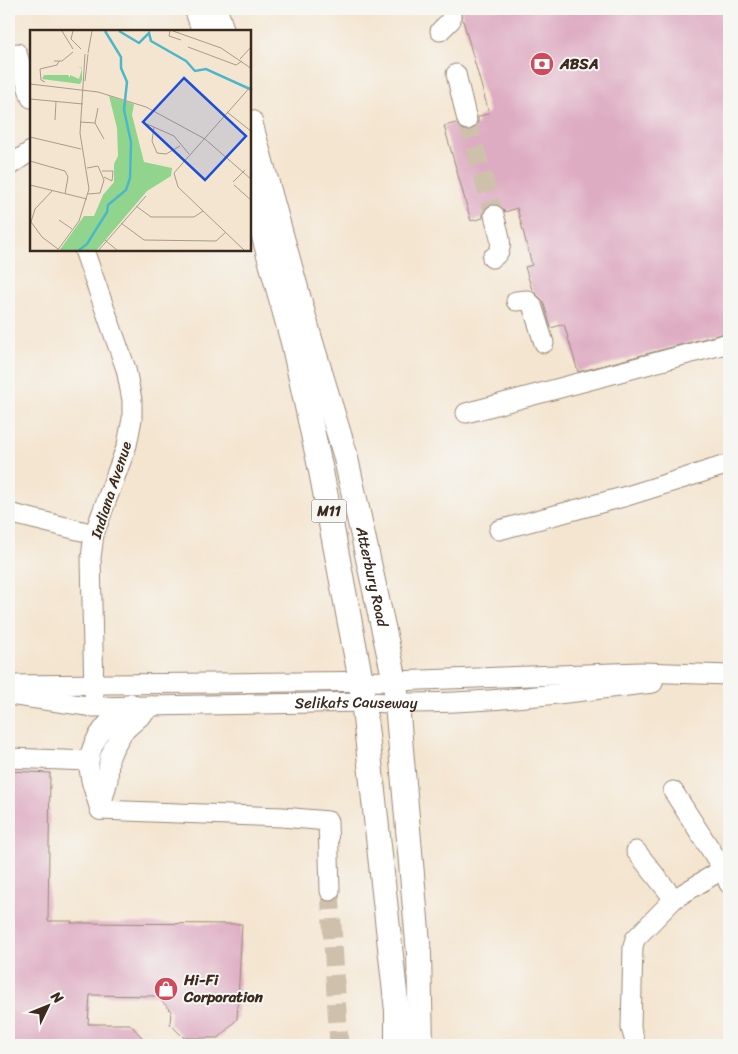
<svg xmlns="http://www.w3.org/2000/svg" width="738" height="1054" font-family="Sriracha,sans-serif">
<rect width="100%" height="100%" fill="#f6f6f2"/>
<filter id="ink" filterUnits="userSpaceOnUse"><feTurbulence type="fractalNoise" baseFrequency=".02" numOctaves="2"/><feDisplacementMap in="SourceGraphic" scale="10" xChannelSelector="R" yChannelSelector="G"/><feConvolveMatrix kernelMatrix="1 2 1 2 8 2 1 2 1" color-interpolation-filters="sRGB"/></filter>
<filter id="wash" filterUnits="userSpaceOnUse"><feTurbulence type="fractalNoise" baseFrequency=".0096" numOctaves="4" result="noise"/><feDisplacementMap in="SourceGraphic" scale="20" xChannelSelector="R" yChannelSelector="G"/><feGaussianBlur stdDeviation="1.12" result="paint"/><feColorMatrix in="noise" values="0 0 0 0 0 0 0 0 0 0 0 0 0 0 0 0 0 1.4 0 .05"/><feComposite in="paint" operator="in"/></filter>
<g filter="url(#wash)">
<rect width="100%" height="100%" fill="#f4e5d0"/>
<g id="blocks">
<path fill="#deacc2" d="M462 9H729V332L578 372 564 324 551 328 543 301 532 290 525 267 532 265 517 208 505 212 497 204H491L483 212V218L471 221 444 126 456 123 463 131H470L478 124V117L489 113 462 17Z
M9 771 50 773 48 921H72L71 923 242 924 237 1019 219 1038H184L170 1024 171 1011 157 996 90 995 88 1024H130L149 1045H9Z"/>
</g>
</g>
<g filter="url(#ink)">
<use href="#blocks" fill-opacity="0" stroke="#988877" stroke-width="1"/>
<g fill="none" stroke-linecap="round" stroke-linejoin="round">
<path stroke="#cfc0ac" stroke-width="19" stroke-dasharray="19 9" stroke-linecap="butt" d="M467 120 494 215
M330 891 339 1045"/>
<g stroke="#988877" stroke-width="21">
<g id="minor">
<path d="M440 31 451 20V9"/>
<path d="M17 53 31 98"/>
<path d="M456 74 467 120"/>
<path d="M9 166 31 151"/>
<path d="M84 250 126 369 132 400V419L127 445 94 534 91 558 94 694"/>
<path d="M492 258C508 250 497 229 494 215"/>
<path d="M516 301 527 300 532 305 544 343"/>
<path d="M466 413 729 343"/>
<path d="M9 513 94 534"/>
<path d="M499 530 627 496 729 464"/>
<path d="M9 685 395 681 641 672 729 675"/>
<path id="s1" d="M9 695 94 707 364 702C461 707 558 694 653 683"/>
<path d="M9 758 89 761"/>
<path d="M673 791 723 869 729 884"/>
<path d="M100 810 282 817 328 821 330 891"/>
<path d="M100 810C96 795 88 778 89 761 91 738 113 715 131 703"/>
<path d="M100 810 108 780 109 759 114 747 123 732 152 706"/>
<path d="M636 851 674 899"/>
<path d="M636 1045 631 1028 633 947 635 939 674 899 723 869"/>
</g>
</g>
<g stroke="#988877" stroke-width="26">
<g id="major">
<path d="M197 9 204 31"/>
<path d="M215 9 222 31"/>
<path id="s2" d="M250 122 310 339 345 454 395 681 419 954 421 1045"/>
<path d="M250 186 293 342 321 471 361 681 397 1011V1045"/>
</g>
</g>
<use href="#minor" stroke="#fff" stroke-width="19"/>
<use href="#major" stroke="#fff" stroke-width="24"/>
</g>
</g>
<defs>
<g id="bank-disc" transform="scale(1.25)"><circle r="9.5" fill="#d1495b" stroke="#f6f6f2"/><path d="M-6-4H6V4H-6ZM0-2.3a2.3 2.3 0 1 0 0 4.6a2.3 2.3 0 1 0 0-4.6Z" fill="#fff"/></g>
<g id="shop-disc" transform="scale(1.25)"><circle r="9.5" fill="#d1495b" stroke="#f6f6f2"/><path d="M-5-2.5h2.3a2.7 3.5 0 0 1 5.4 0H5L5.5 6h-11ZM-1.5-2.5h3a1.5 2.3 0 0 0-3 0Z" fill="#fff"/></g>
</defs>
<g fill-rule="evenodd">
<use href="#bank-disc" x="542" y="64"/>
<use href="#shop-disc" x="166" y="989"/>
</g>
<g text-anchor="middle" stroke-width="4" stroke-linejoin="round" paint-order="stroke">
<rect fill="#f6f6f2" stroke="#73675e" stroke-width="1" x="311.5" y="499.5" width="35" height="23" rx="4"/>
<g font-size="14" font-weight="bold" fill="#3b2a1e">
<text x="329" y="516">M11</text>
</g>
<g font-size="15" font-weight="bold" fill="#3b2a1e" stroke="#f6f6f2" text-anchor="start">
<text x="560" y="69">ABSA</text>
<text x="184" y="985">Hi-Fi<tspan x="184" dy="17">Corporation</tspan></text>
</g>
<g font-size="15" fill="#3b2a1e" stroke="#f6f6f2">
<text transform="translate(111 490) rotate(-72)" y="5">Indiana Avenue</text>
<text dy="5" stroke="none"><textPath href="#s2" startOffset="471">Atterbury Road</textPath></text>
<text dy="5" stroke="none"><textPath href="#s1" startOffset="348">Selikats Causeway</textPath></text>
</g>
</g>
<g transform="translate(30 30)">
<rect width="221" height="221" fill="#f4e5d0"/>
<path d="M48 36 52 38V50L50 54 12 49 14 45H38L40 48V45L49 49 52 39ZM79 66 104 74 102 85 114 132 142 138 141 146 117 161 66 221H29L54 186H64L73 165 84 152V134L88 126 87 98Z" fill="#90d48d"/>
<path fill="none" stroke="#4db7ca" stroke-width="2.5" d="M89 1 109 13 119 3 121 11 156 31 165 41 176 39 222 60M48 221 57 214 77 182 78 175 96 160 100 148 101 112 94 80 97 52 91 38V27L75 1"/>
<path fill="none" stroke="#aa9a89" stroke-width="1" d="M32 1 43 19M43 1 41 9 51 19M140 1 139 6 151 10M143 1 191 18 222 39M158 17 206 35 212 31M58 23 62 1M210 29 222 16M24 31H32L43 22M55 51 58 24M15 52 11 50 10 39 27 35 29 31M0 54 68 62 116 77 175 109 222 150M0 69 53 74M68 78 65 93 74 109M197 82 222 102M25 90 26 71M50 92 65 93M117 94 144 106 159 124M124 97 122 111 127 123 136 124 150 116M0 107 51 119M0 131 35 141 38 147 35 164M57 138 68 136 74 150 70 163 58 164M72 141H83L82 151 74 147M203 152 215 140M0 155 57 169M204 155 222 171M22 161 5 179 1 192 12 207 28 219M106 176 121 187H164L173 181M29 190 42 199M91 193 114 210 186 211 196 202M75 210 88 221M27 221 49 191 59 159 50 103 55 24M68 221 116 166M215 221 148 157 144 143 222 55"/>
<path fill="#1d4ed8" fill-opacity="0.15" stroke="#1d4ed8" stroke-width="2.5" d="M154 48 216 106 175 150 113 92Z"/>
<rect width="221" height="221" fill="none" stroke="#3b2a1e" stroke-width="2.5"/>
</g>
<rect width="738" height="1054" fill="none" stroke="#f6f6f2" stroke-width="30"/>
<g transform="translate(48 1006) rotate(47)" stroke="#f6f6f2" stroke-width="4" paint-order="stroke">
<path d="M0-4L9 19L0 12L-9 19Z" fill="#3b2a1e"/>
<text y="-8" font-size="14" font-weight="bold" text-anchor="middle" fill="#3b2a1e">N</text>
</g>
</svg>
